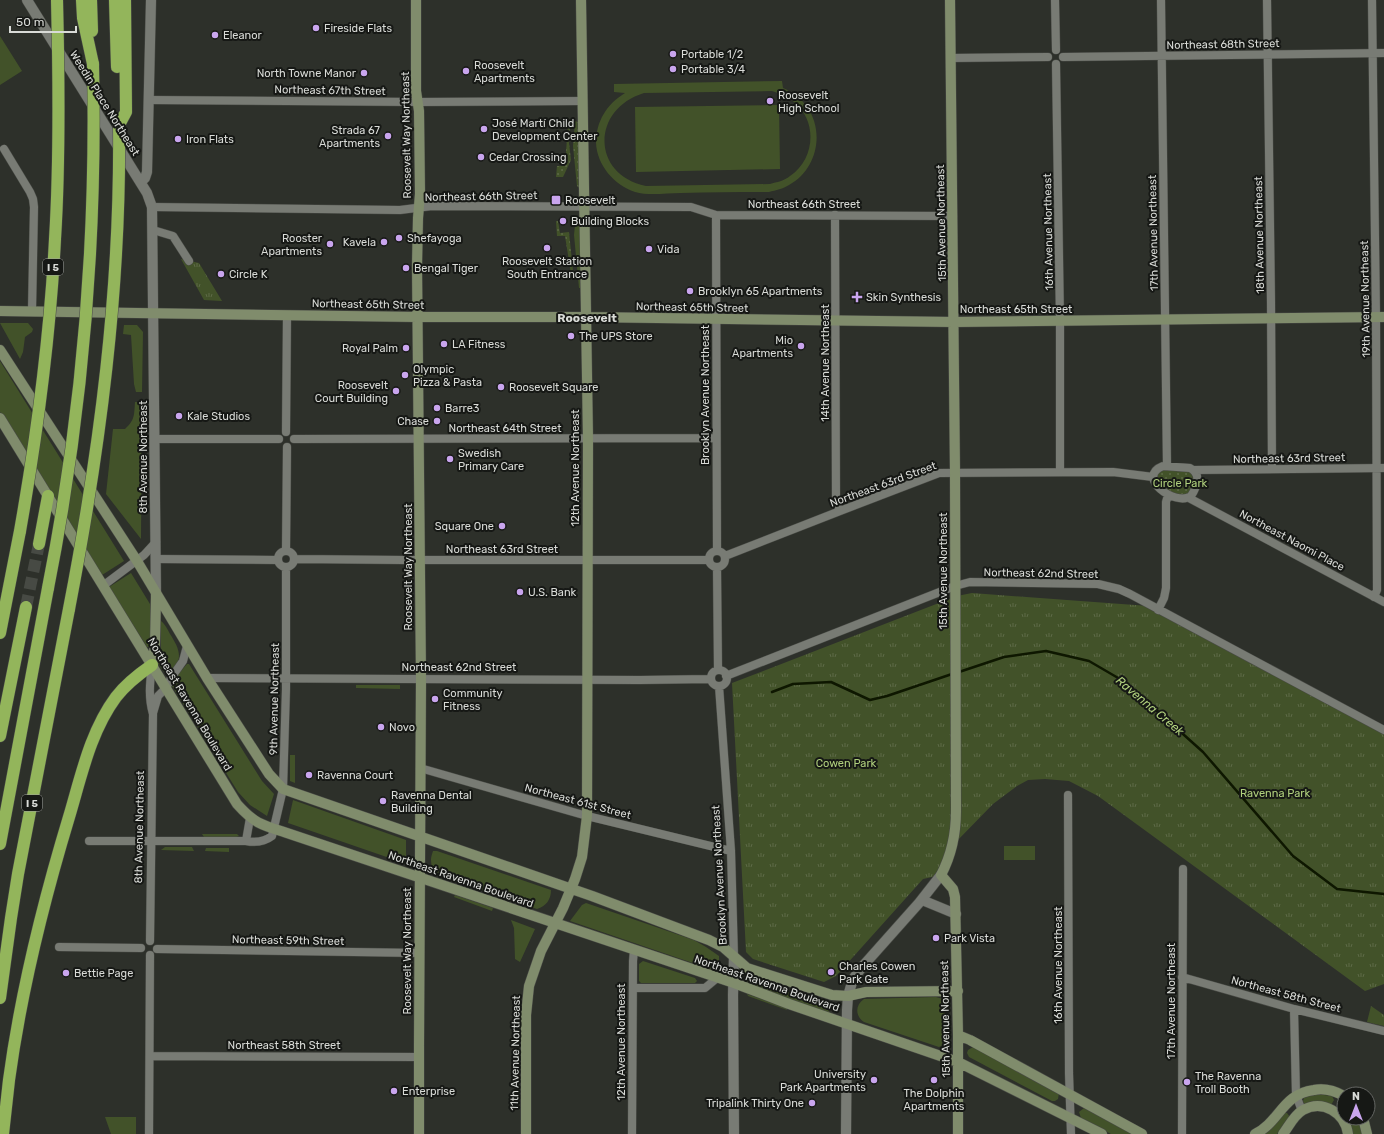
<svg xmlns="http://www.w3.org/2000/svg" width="1384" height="1134" font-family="Rubik,sans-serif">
<defs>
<pattern id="park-tufts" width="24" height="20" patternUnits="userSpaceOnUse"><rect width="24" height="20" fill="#425229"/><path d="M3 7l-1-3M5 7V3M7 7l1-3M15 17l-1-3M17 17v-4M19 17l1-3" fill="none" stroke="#5d6a47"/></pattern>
<pattern id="garden-dots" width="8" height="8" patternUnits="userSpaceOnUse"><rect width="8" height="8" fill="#425229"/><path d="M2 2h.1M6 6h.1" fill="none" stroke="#5d6a47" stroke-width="1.8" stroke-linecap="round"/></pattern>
</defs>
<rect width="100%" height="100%" fill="#2d302a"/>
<path fill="#425229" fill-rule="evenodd" d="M0 36 22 71 0 85Z
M782 81 783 88C792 92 801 98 807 107 825 132 817 170 789 185 783 189 776 190 769 192 739 192 710 192 681 193 666 193 649 196 635 192 614 185 597 165 596 143 596 121 607 104 625 93L614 92V84ZM772 91C780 94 788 96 794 102 818 121 815 160 790 176 784 181 777 182 770 184L646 186C591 175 591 109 644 93Z
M779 105 780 169 636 172 635 107Z
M580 224V288H579L574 235 575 225Z
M0 323H28L33 329 32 332 25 337 23 352 20 359Z
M124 325H137L143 332 142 392H136L134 384 131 335 123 334Z
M0 361 124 561 102 575 0 412Z
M135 402H142L141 539 106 494 113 429H125C135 420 134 415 135 402Z
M131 573 150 604 151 642 149 647H147L109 587Z
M161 621C165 624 168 630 170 634 179 648 185 660 169 673L163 671 156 660 161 649Z
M187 664H189L262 781 274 794 267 816 250 805 238 792 172 686V681Z
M356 685H400V689L356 688Z
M290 755H295V783L290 781Z
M293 800 406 840V862L404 863 288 823Z
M202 834H237L239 836 234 838 204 837Z
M1004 846H1035V860H1004Z
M165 847H192L194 851 161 850Z
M206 848H229V852L205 851Z
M433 851H437L551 890C551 900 546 906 537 909L444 877 432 869C431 859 430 860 433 851Z
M455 895 493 908 492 911 454 897Z
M586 903 694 940 706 947 719 956V972L570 921 582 905Z
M511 920 535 929 520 962 515 959 514 928Z
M643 961 695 978 697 981 695 983H641L639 981V964Z
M748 978 830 1006 829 1013 746 984 745 980Z
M747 994 786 1007 787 1010 748 996Z
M936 997 943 999 945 1005V1041L943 1045 939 1047 864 1022C855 1016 855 1005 864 999Z
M973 1047 1059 1093 1058 1099 1055 1101H1052L969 1057 967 1053 968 1050Z
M1315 1094 1332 1096 1334 1100 1331 1105 1304 1104 1303 1101 1304 1098Z
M1084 1108 1134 1134H1111L1081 1118 1079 1112Z
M1285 1113H1287L1290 1117 1277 1134H1261Z
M105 1117H136V1134H111Z
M1346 1118H1358L1363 1134H1352Z"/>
<path fill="url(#park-tufts)" d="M181 259 199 263 222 301 204 300Z
M972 593 1162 607 1384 730V984L1365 991 1098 796 1069 781 1045 779 1028 780 1017 786 993 804 954 844 941 875 923 879 836 976 824 982 753 959 746 952 732 683 957 596Z
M1371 1006 1384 1015V1026L1367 1022Z"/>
<path fill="url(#garden-dots)" d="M575 121 578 122 579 188 577 186 573 146Z
M568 125H570L569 143 571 160 563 177H556L557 166H565Z
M556 221H558L560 233 569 232 573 271 572 280 565 236H557Z
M1162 470 1188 471 1191 472 1194 481 1190 491 1186 495 1171 493 1161 484 1157 477 1159 471Z"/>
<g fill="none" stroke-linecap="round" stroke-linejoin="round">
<path stroke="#0e1700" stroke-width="2.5" d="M959 672 1004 657 1046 651 1089 661 1125 682 1203 752 1293 856 1337 889 1384 894
M772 692 793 684 831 682 870 700 887 696 952 674"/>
<path stroke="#474a44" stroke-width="12" stroke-dasharray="12 6" stroke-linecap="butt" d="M26 607 39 544"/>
<g stroke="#494b46" stroke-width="9">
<path id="minor" d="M1055 0 1056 50
M1161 0 1167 466
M1267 0 1271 302 1272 469
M1372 0 1376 317 1377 590 1374 597
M1063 57 1384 53
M951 58 1048 57
M1056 64 1060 321V472
M149 100 418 102 582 101
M4 149 30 192 33 199 34 207 32 311
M152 207 400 210 432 206 691 207 716 215 953 216
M716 215 717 551
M835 215 836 501 840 511
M153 230 173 236 189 261
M286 432 287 315
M155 439H279
M294 439 716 438
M1163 466 1190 468C1202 474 1197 487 1191 496 1175 507 1135 477 1163 466Z
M1194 470 1384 468
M1189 498 1384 602
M278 559a8 8 0 1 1 16 0a8 8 0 1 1-16 0Z
M709 559a8 8 0 1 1 16 0a8 8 0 1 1-16 0Z
M286 551 287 447
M725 556 840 511 939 473 1113 472 1153 477
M156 559 278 560
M295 559 403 560H709
M717 567 718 670
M104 585 144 555 156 542
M1158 610 1164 598 1166 588V502L1168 495
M711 678a8 8 0 1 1 16 0a8 8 0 1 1-16 0Z
M726 676 955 586 970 582 1098 584 1119 589 1130 594 1384 730
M207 678 640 680 710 679
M719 686 731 851 734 957
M153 713 158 696 166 688 171 678 183 661 187 646
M420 768 587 816 731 851
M1068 795 1069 1073 1071 1134
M89 841H246C256 843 264 842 272 836L283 789 286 689V568
M246 841 250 818
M150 941 153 714C148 697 150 682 152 665
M59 947 141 948
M157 949 419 953
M1182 977 1294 1009 1384 1031
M633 988H705L717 978
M1294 1009 1296 1095 1302 1111
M150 1056 419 1057
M149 1134 150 955
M632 1134 633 961 634 950
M1182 1134 1183 869"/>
</g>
<g stroke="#494b46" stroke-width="11">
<path id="tertiary" d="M27 0 147 193 152 207 156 595
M140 182 145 178 147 172 151 0
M922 900 956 914
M734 1134 733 995 734 957
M846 1134 847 1010 848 996 853 979 862 967 919 903 941 875"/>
</g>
<g stroke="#494b46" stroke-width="11">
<path id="secondary" d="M416 0V91L419 111 420 194 418 218 417 266 421 678 419 1046V1134
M950 0 955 473 956 811C956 835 952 854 941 875L953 889 955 897 958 1035V1134
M0 311 418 317H586L954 322 1384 317
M0 350 137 561 207 678 269 774 283 789 592 896 709 940 723 947 747 968 832 995 848 996 866 992 958 991
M0 418 237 804C254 823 261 825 284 832L734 983 789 1004 958 1062 1102 1134
M152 665 155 646 156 595
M958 1035 970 1040 1142 1134
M1363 1118 1367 1134
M526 1134V1015L529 986 541 951 563 908 575 879 582 857 587 816 588 439 581 0
M1255 1134C1280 1122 1282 1094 1314 1090 1324 1088 1335 1091 1344 1096
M1283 1134C1289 1126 1294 1115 1303 1110 1323 1099 1345 1113 1348 1134"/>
</g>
<g stroke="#494b46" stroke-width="13">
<path id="motorway" d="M82 0 83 18 93 64
M91 0 92 31
M115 0 117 67
M119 125 126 112 125 0
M39 544 48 496
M0 633 20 531
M0 736 26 607
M0 844 48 588
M0 998 11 918 18 874 69 609
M3 1134C5 1116 7 1098 9 1080 21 991 43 903 69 817 81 777 90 732 116 697 126 684 139 674 152 665"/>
</g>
<use href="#minor" stroke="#787b74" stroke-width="8"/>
<use href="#tertiary" stroke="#787b74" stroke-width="10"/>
<use href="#secondary" stroke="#808c6c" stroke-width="10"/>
<use href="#motorway" stroke="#93b55b" stroke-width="12"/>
<g stroke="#494b46" stroke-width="13" stroke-linecap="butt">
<path id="motorway-bridge" d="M20 531C37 435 50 337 55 239 60 160 59 80 57 0
M48 588C83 412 97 243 93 64
M69 609C100 449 121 288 119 125"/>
</g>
<use href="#motorway-bridge" stroke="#93b55b" stroke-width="12"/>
</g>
<g fill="#c9a5ee" stroke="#161815" stroke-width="1.5">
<circle cx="316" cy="28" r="4"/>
<circle cx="215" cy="35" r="4"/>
<circle cx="673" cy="54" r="4"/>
<circle cx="673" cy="69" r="4"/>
<circle cx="466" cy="71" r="4"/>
<circle cx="364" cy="73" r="4"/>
<circle cx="770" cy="101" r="4"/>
<circle cx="484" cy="129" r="4"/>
<circle cx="388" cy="136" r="4"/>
<circle cx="178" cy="139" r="4"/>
<circle cx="481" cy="157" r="4"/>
<rect x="551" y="195" width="10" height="10" rx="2"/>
<circle cx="563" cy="221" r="4"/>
<circle cx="399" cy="238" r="4"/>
<circle cx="384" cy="242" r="4"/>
<circle cx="330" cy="244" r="4"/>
<circle cx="547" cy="248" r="4"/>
<circle cx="649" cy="249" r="4"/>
<circle cx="406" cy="268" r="4"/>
<circle cx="221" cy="274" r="4"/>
<circle cx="690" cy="291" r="4"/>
<path d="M855 291h4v4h4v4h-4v4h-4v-4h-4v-4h4z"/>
<circle cx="571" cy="336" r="4"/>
<circle cx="444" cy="344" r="4"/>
<circle cx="801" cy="346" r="4"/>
<circle cx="406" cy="348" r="4"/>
<circle cx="405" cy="375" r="4"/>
<circle cx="501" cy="387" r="4"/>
<circle cx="396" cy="391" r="4"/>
<circle cx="437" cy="408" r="4"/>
<circle cx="179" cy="416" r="4"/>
<circle cx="437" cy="421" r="4"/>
<circle cx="450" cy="459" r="4"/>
<circle cx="502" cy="526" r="4"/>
<circle cx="520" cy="592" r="4"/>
<circle cx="435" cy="699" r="4"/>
<circle cx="381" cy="727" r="4"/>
<circle cx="309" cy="775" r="4"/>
<circle cx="383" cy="801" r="4"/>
<circle cx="936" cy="938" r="4"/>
<circle cx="831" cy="972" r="4"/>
<circle cx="66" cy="973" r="4"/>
<circle cx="874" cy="1080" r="4"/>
<circle cx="934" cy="1080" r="4"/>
<circle cx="1187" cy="1082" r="4"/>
<circle cx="394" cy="1091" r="4"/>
<circle cx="812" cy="1103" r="4"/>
</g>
<g text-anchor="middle" stroke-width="4" stroke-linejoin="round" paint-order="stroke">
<g fill="#161815" stroke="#9ea09d" stroke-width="1">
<rect x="43" y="259" width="20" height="16" rx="3"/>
<rect x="22" y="795" width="20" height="16" rx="3"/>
</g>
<g font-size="10" font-weight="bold" fill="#d9dbd7">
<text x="53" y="271">I 5</text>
<text x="32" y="807">I 5</text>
</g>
<g font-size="11" fill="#d9dbd7" stroke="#161815" text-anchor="start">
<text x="324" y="32">Fireside Flats</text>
<text x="223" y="39">Eleanor</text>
<text x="681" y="58">Portable 1/2</text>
<text x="474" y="69">Roosevelt<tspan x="474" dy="13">Apartments</tspan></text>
<text x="681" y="73">Portable 3/4</text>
<text x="356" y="77" text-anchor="end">North Towne Manor</text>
<text x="778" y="99">Roosevelt<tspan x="778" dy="13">High School</tspan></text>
<text x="492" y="127">José Martí Child<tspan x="492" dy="13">Development Center</tspan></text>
<text x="380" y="134" text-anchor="end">Strada 67<tspan x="380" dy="13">Apartments</tspan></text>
<text x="186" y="143">Iron Flats</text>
<text x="489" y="161">Cedar Crossing</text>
<text x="565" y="204">Roosevelt</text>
<text x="571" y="225">Building Blocks</text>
<text x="322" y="242" text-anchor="end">Rooster<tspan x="322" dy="13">Apartments</tspan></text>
<text x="407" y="242">Shefayoga</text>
<text x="376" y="246" text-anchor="end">Kavela</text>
<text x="657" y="253">Vida</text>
<text x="547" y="265" text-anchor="middle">Roosevelt Station<tspan x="547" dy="13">South Entrance</tspan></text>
<text x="414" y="272">Bengal Tiger</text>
<text x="229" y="278">Circle K</text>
<text x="698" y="295">Brooklyn 65 Apartments</text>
<text x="866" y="301">Skin Synthesis</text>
<text x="579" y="340">The UPS Store</text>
<text x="793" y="344" text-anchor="end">Mio<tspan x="793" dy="13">Apartments</tspan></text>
<text x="452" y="348">LA Fitness</text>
<text x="398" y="352" text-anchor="end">Royal Palm</text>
<text x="413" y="373">Olympic<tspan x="413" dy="13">Pizza &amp; Pasta</tspan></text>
<text x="388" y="389" text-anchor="end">Roosevelt<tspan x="388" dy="13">Court Building</tspan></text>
<text x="509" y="391">Roosevelt Square</text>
<text x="445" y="412">Barre3</text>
<text x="187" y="420">Kale Studios</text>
<text x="429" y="425" text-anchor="end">Chase</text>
<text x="458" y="457">Swedish<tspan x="458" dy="13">Primary Care</tspan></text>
<text x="494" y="530" text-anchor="end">Square One</text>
<text x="528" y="596">U.S. Bank</text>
<text x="443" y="697">Community<tspan x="443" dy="13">Fitness</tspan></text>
<text x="389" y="731">Novo</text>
<text x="317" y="779">Ravenna Court</text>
<text x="391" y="799">Ravenna Dental<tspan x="391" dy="13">Building</tspan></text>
<text x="944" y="942">Park Vista</text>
<text x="839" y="970">Charles Cowen<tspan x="839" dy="13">Park Gate</tspan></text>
<text x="74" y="977">Bettie Page</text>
<text x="866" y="1078" text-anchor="end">University<tspan x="866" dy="13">Park Apartments</tspan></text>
<text x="1195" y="1080">The Ravenna<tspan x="1195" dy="13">Troll Booth</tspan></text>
<text x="402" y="1095">Enterprise</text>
<text x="934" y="1097" text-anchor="middle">The Dolphin<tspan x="934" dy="13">Apartments</tspan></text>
<text x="804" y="1107" text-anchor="end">Tripalink Thirty One</text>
</g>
<g font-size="11" fill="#d9dbd7" stroke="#161815">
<text transform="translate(1223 44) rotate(-1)" y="4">Northeast 68th Street</text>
<text transform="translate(330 90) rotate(1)" y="4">Northeast 67th Street</text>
<text transform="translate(105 103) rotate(58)" y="4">Weedin Place Northeast</text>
<text transform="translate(406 135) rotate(-91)" y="4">Roosevelt Way Northeast</text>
<text transform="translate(481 196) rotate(-1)" y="4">Northeast 66th Street</text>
<text x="804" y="208">Northeast 66th Street</text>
<text transform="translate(941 223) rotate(-91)" y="4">15th Avenue Northeast</text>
<text transform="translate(1048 232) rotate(-91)" y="4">16th Avenue Northeast</text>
<text transform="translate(1153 233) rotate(-91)" y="4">17th Avenue Northeast</text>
<text transform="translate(1259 235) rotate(-91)" y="4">18th Avenue Northeast</text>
<text transform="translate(1365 299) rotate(-91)" y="4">19th Avenue Northeast</text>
<text transform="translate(368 304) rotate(1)" y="4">Northeast 65th Street</text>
<text transform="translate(692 307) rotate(1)" y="4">Northeast 65th Street</text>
<text x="1016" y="313">Northeast 65th Street</text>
<text transform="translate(825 363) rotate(-90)" y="4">14th Avenue Northeast</text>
<text transform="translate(705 395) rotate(-90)" y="4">Brooklyn Avenue Northeast</text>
<text x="505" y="432">Northeast 64th Street</text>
<text transform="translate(143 457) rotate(-90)" y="4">8th Avenue Northeast</text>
<text transform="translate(1289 458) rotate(-1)" y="4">Northeast 63rd Street</text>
<text transform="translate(575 468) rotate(-90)" y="4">12th Avenue Northeast</text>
<text transform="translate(883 484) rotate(-20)" y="4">Northeast 63rd Street</text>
<text transform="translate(1292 540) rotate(28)" y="4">Northeast Naomi Place</text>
<text x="502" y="553">Northeast 63rd Street</text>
<text transform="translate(408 567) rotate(-90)" y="4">Roosevelt Way Northeast</text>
<text transform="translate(943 571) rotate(-90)" y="4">15th Avenue Northeast</text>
<text transform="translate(1041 573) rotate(1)" y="4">Northeast 62nd Street</text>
<text x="459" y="671">Northeast 62nd Street</text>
<text transform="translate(274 699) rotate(-89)" y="4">9th Avenue Northeast</text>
<text transform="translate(190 704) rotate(59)" y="4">Northeast Ravenna Boulevard</text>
<text transform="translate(578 801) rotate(15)" y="4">Northeast 61st Street</text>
<text transform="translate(139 827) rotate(-89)" y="4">8th Avenue Northeast</text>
<text transform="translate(719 875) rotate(-93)" y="4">Brooklyn Avenue Northeast</text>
<text transform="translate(461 879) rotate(19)" y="4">Northeast Ravenna Boulevard</text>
<text transform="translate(288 940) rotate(1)" y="4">Northeast 59th Street</text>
<text transform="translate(407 951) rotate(-90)" y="4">Roosevelt Way Northeast</text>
<text transform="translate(1058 965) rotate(-90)" y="4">16th Avenue Northeast</text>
<text transform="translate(767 983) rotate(19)" y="4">Northeast Ravenna Boulevard</text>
<text transform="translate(1286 994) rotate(15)" y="4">Northeast 58th Street</text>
<text transform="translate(1171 1001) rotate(-90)" y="4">17th Avenue Northeast</text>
<text transform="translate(945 1019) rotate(-91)" y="4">15th Avenue Northeast</text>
<text transform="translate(621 1042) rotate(-90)" y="4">12th Avenue Northeast</text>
<text x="284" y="1049">Northeast 58th Street</text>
<text transform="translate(515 1053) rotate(-89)" y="4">11th Avenue Northeast</text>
</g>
<g font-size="11" fill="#b0d07d" stroke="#161815">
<text x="1180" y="487">Circle Park</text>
<text x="846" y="767">Cowen Park</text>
<text x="1275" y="797">Ravenna Park</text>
</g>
<g font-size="12" font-weight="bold" fill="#d9dbd7" stroke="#161815">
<text x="587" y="322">Roosevelt</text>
</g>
<g font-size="12" font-style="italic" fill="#b0d07d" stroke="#161815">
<text transform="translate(1150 706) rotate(40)" y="4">Ravenna Creek</text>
</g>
</g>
<g transform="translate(1356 1106)"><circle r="19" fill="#161815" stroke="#646663"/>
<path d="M0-3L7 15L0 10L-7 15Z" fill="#c9a5ee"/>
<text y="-6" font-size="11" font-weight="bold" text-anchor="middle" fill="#d9dbd7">N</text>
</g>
<path d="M10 26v6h66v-6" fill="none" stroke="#d9dbd7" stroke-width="2"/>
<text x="16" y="26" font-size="12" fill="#d9dbd7" stroke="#161815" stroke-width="3" paint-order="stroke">50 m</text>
</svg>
